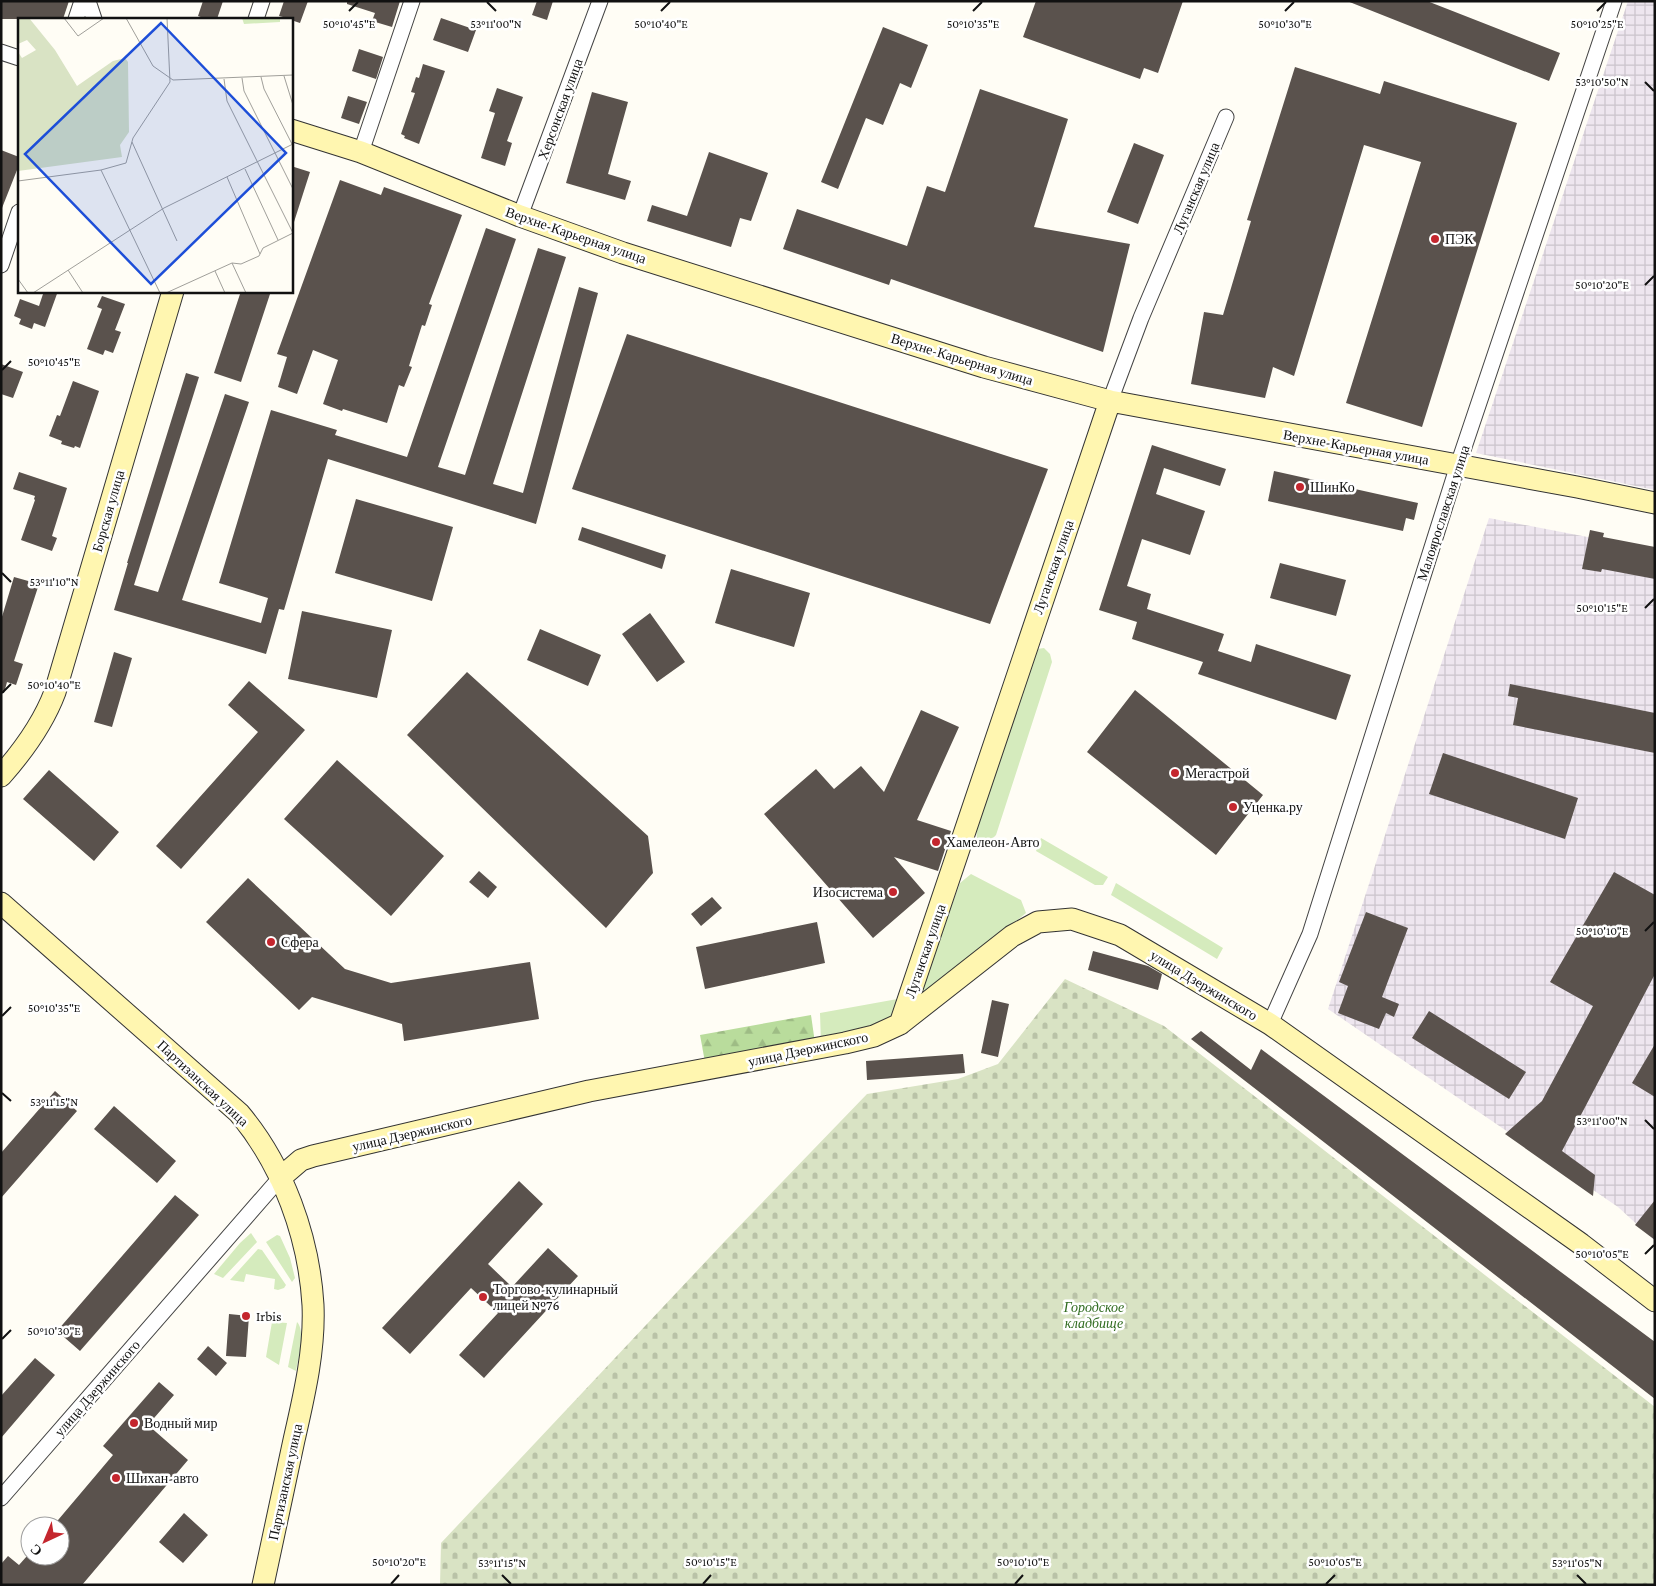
<svg xmlns="http://www.w3.org/2000/svg" width="1656" height="1586" font-family="'Crimson Pro',serif">
<defs>
<pattern id="industrial-grid" width="8" height="8" patternUnits="userSpaceOnUse" patternTransform="scale(1.25)"><rect width="8" height="8" fill="#eee6ef"/><path d="M0 4h8M4 0v8" fill="none" stroke="#cbc4cc"/></pattern>
<pattern id="forest-firs" width="22" height="20" patternUnits="userSpaceOnUse" patternTransform="scale(1.25)"><rect width="22" height="20" fill="#b9dc9c"/><path d="M5 1l3.5 6h-7zM16 11l3.5 6h-7z" fill="#9ebc85"/></pattern>
<pattern id="cemetery-stones" width="16" height="16" patternUnits="userSpaceOnUse" patternTransform="scale(1.25)"><rect width="16" height="16" fill="#d9e3c4"/><path d="M2 7V4a2 2 0 0 1 4 0v3zM10 15v-3a2 2 0 0 1 4 0v3z" fill="#b9c2a7"/></pattern>
</defs>
<rect width="100%" height="100%" fill="#fffdf5"/>
<path fill="url(#industrial-grid)" d="M1628 1H1655V490L1476 453Z
M1489 518 1655 550V1241L1618 1207 1328 1009Z"/>
<path fill="#d5ebbd" d="M1044 648 1050 654 1052 662 996 835 989 842 981 844 977 838 976 829 1037 649Z
M1041 838 1108 877 1103 885H1095L1036 851Z
M971 874 1021 900 1026 913 915 1004 960 883Z
M1116 883 1223 948 1217 959 1111 895Z
M903 998 888 1024 821 1043 820 1013Z
M251 1233 257 1242 223 1278 214 1274 240 1243Z
M277 1235 280 1236 290 1258 295 1278 292 1282 266 1242Z
M258 1249 262 1250 286 1285 284 1288 278 1290 274 1289 275 1279 246 1274 244 1282 230 1280Z
M272 1322 287 1323 279 1365 266 1357Z
M297 1322C306 1331 298 1359 296 1371L288 1367Z"/>
<path fill="url(#forest-firs)" d="M811 1015 815 1043 705 1062 700 1035Z"/>
<path fill="url(#cemetery-stones)" d="M1065 979 1164 1026 1655 1407V1585H440L441 1543 725 1241 867 1094 958 1079 998 1064Z"/>
<path fill="#5a524d" d="M1 1H69L63 19H1Z
M203 1H223L217 19H206L198 16Z
M284 1H308L300 23 291 20V19L279 16Z
M347 1H400L392 27 372 21 375 13 347 4Z
M537 1H553L547 20 532 15Z
M1036 1H1183L1158 73 1144 68 1140 79 1023 37Z
M1347 1H1427L1560 53 1549 81Z
M441 18 476 30 468 52 433 40Z
M883 27 928 45 911 88 900 83 883 125 866 118 838 189 821 182Z
M359 49 383 57 376 79 352 71Z
M423 64 445 71 419 144 404 138 405 136 401 134 415 93 411 92 416 77 419 78Z
M1295 67 1380 94 1384 81 1517 123 1422 427 1346 403 1421 162 1364 145 1294 376 1273 367 1265 398 1191 384 1204 312 1223 315 1251 221 1247 220Z
M497 88 523 97 507 141 512 143 505 166 481 158 495 113 489 111Z
M980 89 1068 119 1034 227 1130 244 1103 352 891 279 889 285 783 249 797 209 907 246 927 186 945 192Z
M592 92 628 102 608 174 631 181 625 200 566 183Z
M348 96 367 102 359 124 341 118Z
M1134 143 1164 155 1138 224 1107 212Z
M1 150 19 157V165L2 208Z
M709 152 768 173 751 221 740 218 731 247 647 221 652 205 687 216Z
M291 166 310 172 294 222H291Z
M340 180 381 195 384 187 462 215 429 304 432 305 425 326 422 325 409 366 412 367 404 387 399 385 387 423 343 409 342 411 323 404 338 360 313 350 297 394 278 387 287 357 277 354Z
M486 228 516 239 438 467 465 475 538 248 566 257 493 484 523 493 579 287 598 293 536 524 328 459 284 610 279 609 266 654 114 610 128 563H127L186 373 199 377 134 585 158 592 225 394 249 402 182 600 261 623 268 598 219 583 271 410 337 430 335 435 407 457Z
M44 291H58L45 327 34 323 32 329 19 324 21 319 14 316 20 299 39 306Z
M241 291H271L241 382 214 373Z
M102 296 125 304 115 330 121 332 113 353 105 350 103 355 87 349 102 309 97 307Z
M627 334 1048 469 990 624 572 489Z
M1 364 23 372 13 398 1 394Z
M73 381 99 391 80 448 75 446 74 448 61 444 62 441 49 436 57 415 60 416Z
M1152 445 1226 469 1220 486 1164 468 1156 494 1205 511 1190 555 1142 539 1127 586 1151 594 1147 609 1224 634 1218 651 1251 662 1256 644 1351 675 1336 720 1198 674 1203 662 1132 639 1137 622 1099 610Z
M1274 471 1418 503 1414 520 1406 518 1403 531 1268 501Z
M19 472 67 488 52 536 57 538 52 551 21 540 35 500 34 499 35 496 13 489Z
M356 499 453 527 432 601 335 573Z
M582 527 666 555 662 569 578 540Z
M1590 530 1604 533 1603 537 1655 547V579L1602 569 1601 572 1582 569Z
M1280 563 1346 580 1336 616 1270 598Z
M731 569 810 593 794 647 715 623Z
M14 577 39 584 14 661 23 664 16 685 7 682 4 693H1V620Z
M302 611 392 630 377 698 288 679Z
M650 613 685 662 657 682 622 634Z
M540 629 601 655 588 686 527 660Z
M114 652 132 658 112 727 94 722Z
M467 672 648 836 653 873 606 928 407 735Z
M249 681 305 730 181 869 156 846 258 732 228 705Z
M1510 684 1655 713V753L1513 725 1518 698 1508 696Z
M1135 690 1263 795 1216 855 1087 752Z
M921 710 959 727 917 820 951 831 938 871 894 857 925 893 873 938 764 814 816 769 834 789 861 766 884 792Z
M1443 753 1578 798 1565 839 1429 794Z
M337 760 444 856 391 916 284 819Z
M49 770 119 832 94 861 23 799Z
M479 871 497 887 488 898 469 882Z
M1614 872 1655 895V974L1562 1151 1595 1175 1593 1196 1505 1134 1542 1101 1593 1006 1550 982Z
M248 878 345 969 391 983 530 962 539 1019 404 1041 402 1024 312 997 299 1010 206 922Z
M712 897 722 908 701 926 691 914Z
M1366 912 1408 928 1382 997 1399 1004 1394 1017 1386 1013 1379 1029 1338 1013 1348 986 1339 982Z
M817 922 825 963 705 989 696 947Z
M1093 951 1148 966 1162 974 1158 990 1088 970Z
M992 1000 1009 1004 998 1057 981 1053Z
M1429 1011 1526 1072 1509 1099 1412 1038Z
M1201 1031 1251 1070 1261 1049 1655 1342V1399L1191 1039Z
M1655 1044V1097L1632 1083Z
M963 1054 965 1073 867 1080 866 1061Z
M55 1091 77 1111 1 1198V1153Z
M114 1106 176 1161 157 1183 94 1129Z
M519 1181 543 1204 488 1264 512 1287 548 1248 578 1276 484 1378 459 1355 498 1313 471 1288 410 1354 382 1328Z
M175 1195 199 1215 80 1351 57 1331Z
M1655 1200V1240L1635 1225Z
M229 1314 249 1316 246 1357 226 1356Z
M208 1346 227 1363 216 1376 197 1359Z
M35 1358 55 1375 1 1438V1396Z
M159 1382 174 1395 148 1425 188 1460 82 1585H1V1564L8 1556 19 1565 27 1556H60V1526H53L113 1455 103 1446Z
M184 1513 208 1535 183 1563 159 1542Z"/>
<g fill="none" stroke-linecap="round" stroke-linejoin="round">
<g stroke="#444" stroke-width="17">
<path id="street" d="M88 1 94 19
M76 19 82 1
M256 19 262 1
M1 52 19 58
M361 152 412 1
M520 216 600 1
M1 265 19 212
M1110 401 1141 318 1226 117
M1270 1024 1310 934 1458 465 1614 1
M1 1498 280 1178"/>
</g>
<g stroke="#333" stroke-width="23">
<path id="secondary" d="M291 130 361 152 520 216 623 253 984 367 1110 401 1577 487 1655 503
M1 776C24 750 43 724 55 692L173 291
M1 903 239 1113C283 1165 309 1237 313 1305 315 1350 304 1396 294 1440 284 1488 273 1537 263 1585
M900 1024 1110 401
M280 1178 301 1160 313 1156 589 1091 845 1043 874 1036 900 1024 1012 936 1038 922 1072 919 1120 935 1270 1024 1581 1244 1655 1301"/>
</g>
<use href="#street" stroke="#fff" stroke-width="15"/>
<use href="#secondary" stroke="#fff6b0" stroke-width="21"/>
</g>
<path fill="none" stroke="#111" stroke-width="2" d="M487 2 496 11M349 11 358 2M661 11 670 2M973 11 982 2M1285 11 1294 2M1597 11 1606 2M1645 82 1654 91M1645 285 1654 276M2 370 11 361M2 573 11 582M1645 608 1654 599M2 693 11 684M1645 931 1654 922M2 1016 11 1007M2 1093 11 1101M1645 1120 1654 1129M1645 1254 1654 1245M2 1339 11 1330M502 1575 511 1584M1577 1575 1586 1584M391 1584 399 1575M703 1584 711 1575M1015 1584 1023 1575M1326 1584 1335 1575"/>
<g fill="#c4262e" stroke="#fff" stroke-width="2">
<circle cx="1435" cy="239" r="5"/>
<circle cx="1300" cy="487" r="5"/>
<circle cx="1175" cy="773" r="5"/>
<circle cx="1233" cy="807" r="5"/>
<circle cx="936" cy="842" r="5"/>
<circle cx="893" cy="892" r="5"/>
<circle cx="271" cy="942" r="5"/>
<circle cx="483" cy="1297" r="5"/>
<circle cx="246" cy="1316" r="5"/>
<circle cx="134" cy="1423" r="5"/>
<circle cx="116" cy="1478" r="5"/>
</g>
<g text-anchor="middle" stroke-width="5" stroke-linejoin="round" paint-order="stroke">
<g font-size="14" fill="#111" stroke="#fff">
<text transform="translate(560 109) rotate(-70)" y="5">Херсонская улица</text>
<text transform="translate(1196 188) rotate(-67)" y="5">Луганская улица</text>
<text transform="translate(576 235) rotate(19)" y="5">Верхне-Карьерная улица</text>
<text transform="translate(962 359) rotate(17)" y="5">Верхне-Карьерная улица</text>
<text transform="translate(1356 447) rotate(10)" y="5">Верхне-Карьерная улица</text>
<text transform="translate(108 511) rotate(-74)" y="5">Борская улица</text>
<text transform="translate(1443 513) rotate(-72)" y="5">Малоярославская улица</text>
<text transform="translate(1053 567) rotate(-71)" y="5">Луганская улица</text>
<text transform="translate(925 951) rotate(-71)" y="5">Луганская улица</text>
<text transform="translate(1204 985) rotate(31)" y="5">улица Дзержинского</text>
<text transform="translate(808 1049) rotate(-12)" y="5">улица Дзержинского</text>
<text transform="translate(203 1083) rotate(43)" y="5">Партизанская улица</text>
<text transform="translate(412 1133) rotate(-13)" y="5">улица Дзержинского</text>
<text transform="translate(97 1388) rotate(-49)" y="5">улица Дзержинского</text>
<text transform="translate(285 1482) rotate(-78)" y="5">Партизанская улица</text>
</g>
<g font-size="14" fill="#111" stroke="#fff" text-anchor="start">
<text x="1445" y="244">ПЭК</text>
<text x="1310" y="492">ШинКо</text>
<text x="1185" y="778">Мегастрой</text>
<text x="1243" y="812">Уценка.ру</text>
<text x="946" y="847">Хамелеон-Авто</text>
<text x="883" y="897" text-anchor="end">Изосистема</text>
<text x="281" y="947">Сфера</text>
<text x="493" y="1294">Торгово-кулинарный<tspan x="493" dy="16">лицей №76</tspan></text>
<text x="256" y="1321">Irbis</text>
<text x="144" y="1428">Водный мир</text>
<text x="126" y="1483">Шихан-авто</text>
</g>
<g font-size="14" font-style="italic" fill="#2f6b1f" stroke="#fff">
<text x="1094" y="1312">Городское<tspan x="1094" dy="16">кладбище</tspan></text>
</g>
</g>
<g transform="translate(18 18)">
<rect width="275" height="275" fill="#fffdf5"/>
<path d="M224 0H262V4L226 6Z" fill="#d5ebbd"/>
<path d="M0 0H11L37 32 59 68 95 43 107 40 110 44 111 114 102 127 104 139 0 153V34L4 40 18 32 9 22 0 26Z" fill="#d9e3c4"/>
<path fill="none" stroke="#a09f9a" stroke-width="1" d="M46 0 60 18 86 0M108 0 135 48 155 62 275 57M266 58 275 87M243 59 246 71 275 128M224 60 226 73 275 171M206 61 209 83 275 215M114 124 159 223M227 151 260 222M83 152 142 275M209 159 242 236M0 163 83 152 108 145 115 120 152 64 149 0M214 245 228 275M50 252 65 275M197 253 207 275M0 261 10 275M15 275 146 190 275 126M148 275 214 245 223 246 241 238 245 230 275 215"/>
<path fill="#1d4ed8" fill-opacity="0.15" stroke="#1d4ed8" stroke-width="2.5" d="M143 5 268 135 133 266 7 136Z"/>
<rect width="275" height="275" fill="none" stroke="#111" stroke-width="2.5"/>
</g>
<g font-size="12" text-anchor="middle" fill="#111" stroke="#fff" stroke-width="5" stroke-linejoin="round" paint-order="stroke">
<text x="496" y="28">53°11'00"N</text>
<text x="1285" y="28">50°10'30"E</text>
<text x="1597" y="28">50°10'25"E</text>
<text x="349" y="28">50°10'45"E</text>
<text x="661" y="28">50°10'40"E</text>
<text x="973" y="28">50°10'35"E</text>
<text x="1602" y="86">53°10'50"N</text>
<text x="1602" y="289">50°10'20"E</text>
<text x="54" y="366">50°10'45"E</text>
<text x="54" y="586">53°11'10"N</text>
<text x="1602" y="612">50°10'15"E</text>
<text x="54" y="689">50°10'40"E</text>
<text x="1602" y="935">50°10'10"E</text>
<text x="54" y="1012">50°10'35"E</text>
<text x="54" y="1106">53°11'15"N</text>
<text x="1602" y="1125">53°11'00"N</text>
<text x="1602" y="1258">50°10'05"E</text>
<text x="54" y="1335">50°10'30"E</text>
<text x="399" y="1566">50°10'20"E</text>
<text x="711" y="1566">50°10'15"E</text>
<text x="1023" y="1566">50°10'10"E</text>
<text x="1335" y="1566">50°10'05"E</text>
<text x="502" y="1567">53°11'15"N</text>
<text x="1577" y="1567">53°11'05"N</text>
</g>
<rect width="1656" height="1586" fill="none" stroke="#111111" stroke-width="5"/>
<g transform="translate(45 1541) rotate(224)"><circle r="24" fill="#ffffff" stroke="#a0a0a0"/>
<path d="M0-4L9 19L0 12L-9 19Z" fill="#c4262e"/>
<text y="-8" font-size="14" font-weight="bold" text-anchor="middle" fill="#111111">С</text>
</g>
</svg>
